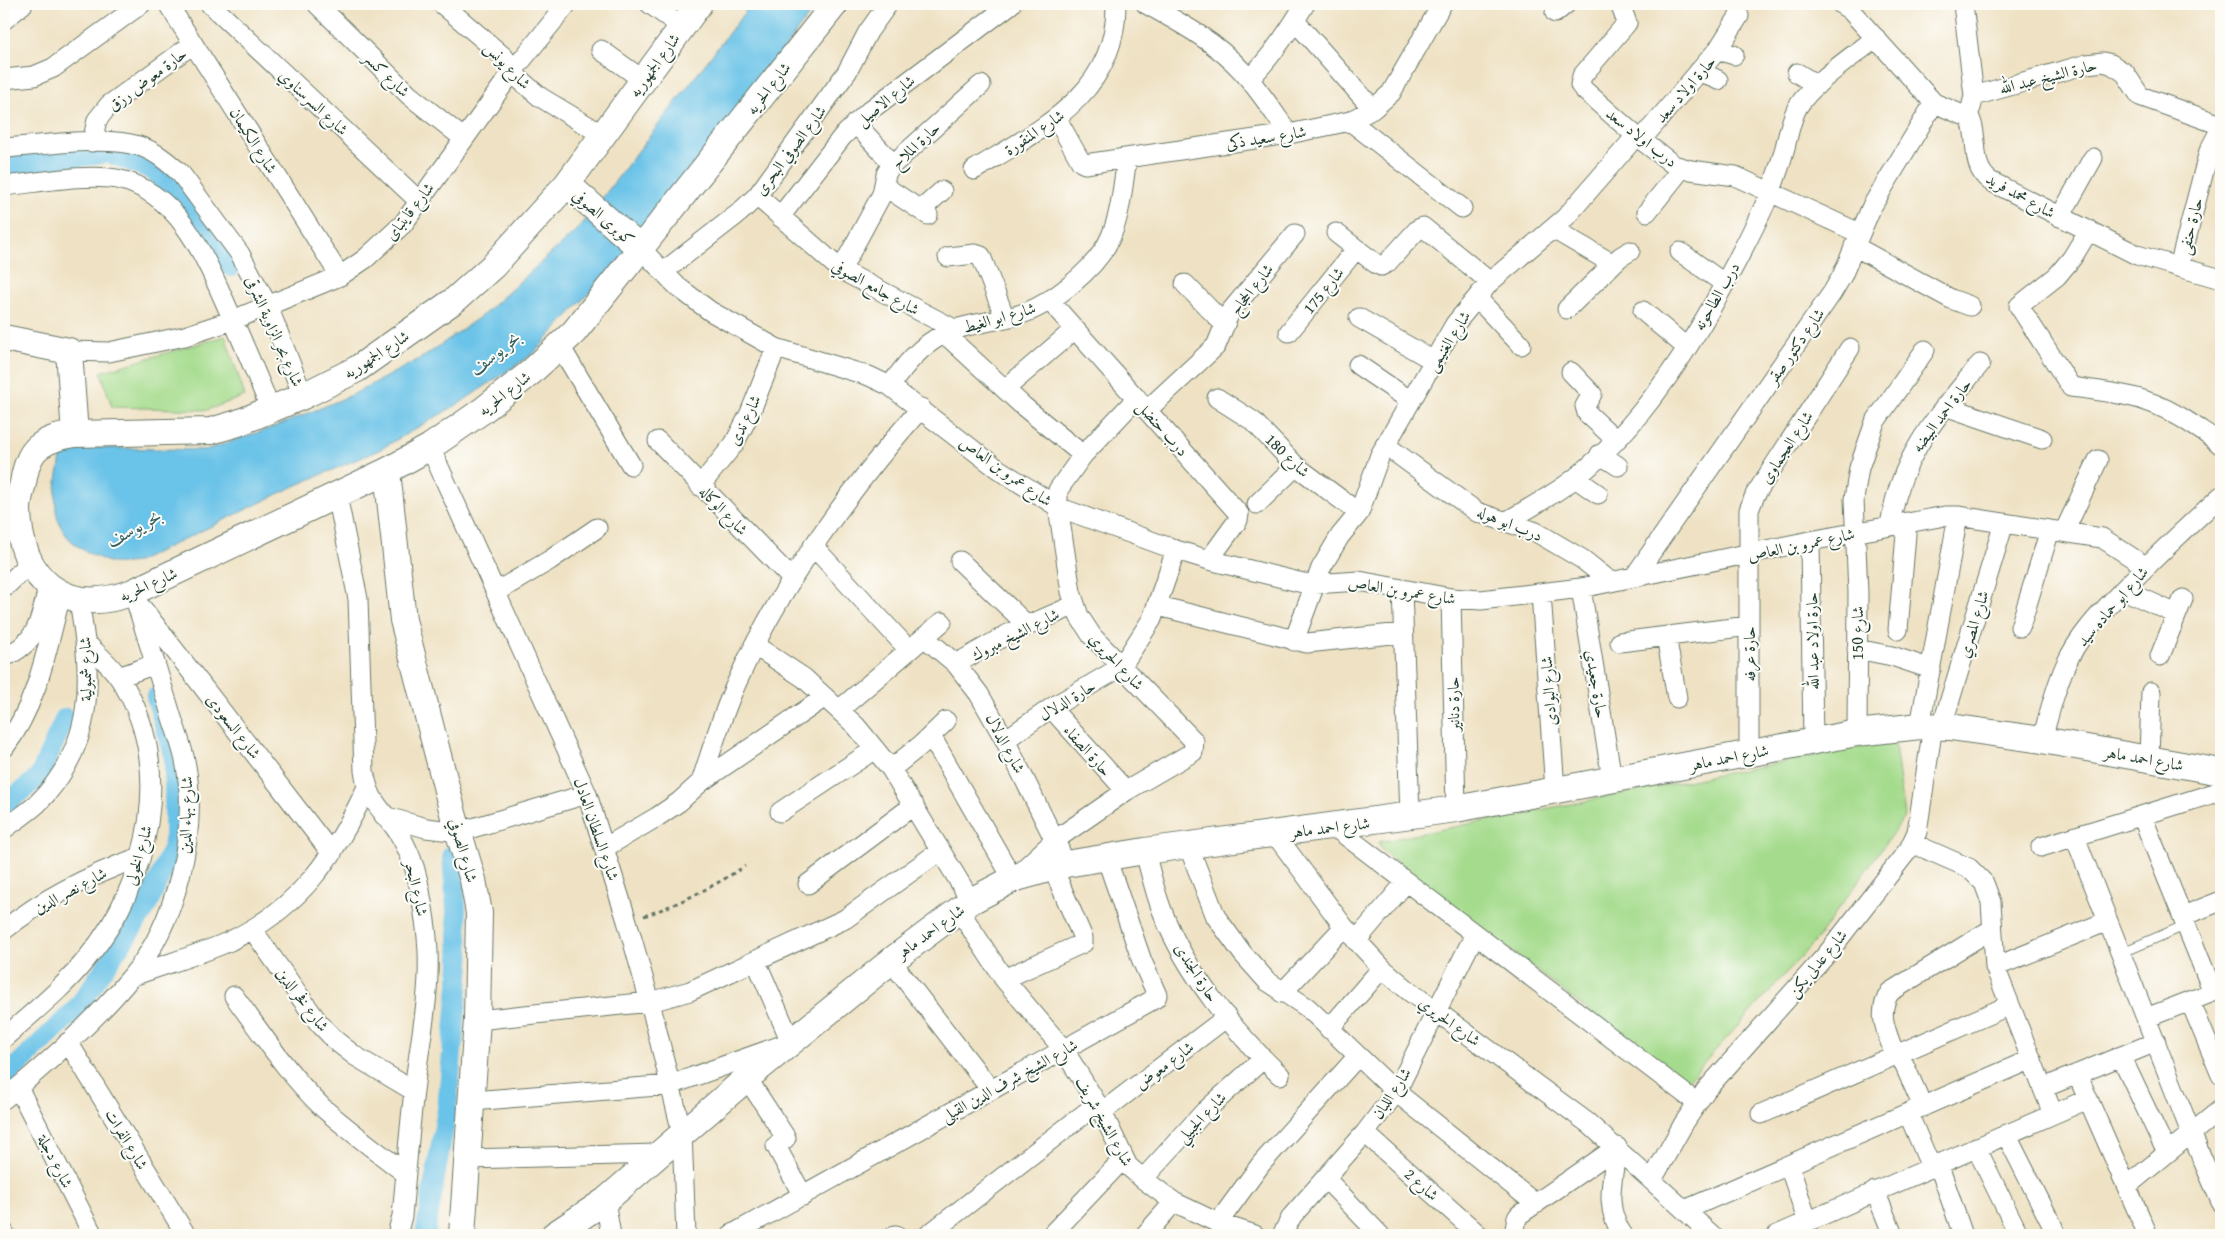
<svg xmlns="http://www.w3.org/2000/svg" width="2225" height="1239" font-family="'Gentium Book Plus',Amiri,serif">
<rect width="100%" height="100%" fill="#fdfcf7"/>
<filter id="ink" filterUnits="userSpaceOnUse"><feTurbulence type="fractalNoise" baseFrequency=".02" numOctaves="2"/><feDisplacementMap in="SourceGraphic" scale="10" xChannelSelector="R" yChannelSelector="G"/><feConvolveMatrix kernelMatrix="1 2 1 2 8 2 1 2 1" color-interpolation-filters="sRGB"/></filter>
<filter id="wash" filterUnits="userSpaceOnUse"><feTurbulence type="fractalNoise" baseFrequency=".0096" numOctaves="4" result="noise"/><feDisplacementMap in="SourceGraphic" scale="20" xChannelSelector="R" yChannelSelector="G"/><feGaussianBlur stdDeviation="1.12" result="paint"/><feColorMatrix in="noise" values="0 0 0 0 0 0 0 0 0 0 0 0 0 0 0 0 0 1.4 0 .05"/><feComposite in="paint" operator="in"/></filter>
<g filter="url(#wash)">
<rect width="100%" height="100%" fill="#efe2c4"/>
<path fill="#a4db8c" stroke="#628c60" d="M225 336 245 396 207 410 112 407 101 372Z
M1894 740 1905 816 1816 940 1684 1085 1384 852 1378 842Z"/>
<path fill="#6ac3e8" stroke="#44808e" d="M751 4H817L730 122 619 260 534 353 460 403 379 450 297 485 137 562C112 565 111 564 89 553 42 529 56 489 63 447L206 450 277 426 352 395 425 356 484 314 580 227Z"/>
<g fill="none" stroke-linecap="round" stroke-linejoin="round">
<path stroke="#6ac3e8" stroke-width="20" d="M4 167 108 153 150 169 192 207 231 267
M4 805 39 777 65 718
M4 1078 77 1008 147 907 174 844V758L156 697
M425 1235 447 1109 460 964 452 855"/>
</g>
</g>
<g filter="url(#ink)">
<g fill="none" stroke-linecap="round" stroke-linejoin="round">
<g stroke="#687766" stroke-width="11">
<path id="lane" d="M2121 953 2186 925"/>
</g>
<g stroke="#687766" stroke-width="21">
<path id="street" d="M168 4 340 276
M210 4 419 201
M317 4 409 95 463 138
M442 4 504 57 518 78 526 85 540 97 603 135
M650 4 682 27
M1146 4C1181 23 1216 42 1243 72 1260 91 1274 113 1289 134
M1620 4 1627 23 1582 76 1580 85 1584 90 1636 136 1674 165 1691 170 1735 176 1859 233
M1841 4 1850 10 1934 103 1970 118C1980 139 1969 165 1990 181L2137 255 2221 279
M1963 4 1974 96 1971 108
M1555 13 1566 4
M4 20 23 4
M1295 21 1373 109
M601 50 643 80
M1717 51 1739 16
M1699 71 1718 80
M1797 73 1817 85
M4 79 34 76 53 68 141 4
M1249 79C1272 57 1289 31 1305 4
M1974 96 2087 64 2103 62 2111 64 2125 73 2140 96 2221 125
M1057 119 1081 162 1085 164 1289 134 1350 121 1373 109 1391 93 1442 4
M1350 121 1462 208
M855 123 893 164
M1641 140 1714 54 1721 51 1734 55
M92 142 97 120 109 105 193 44
M4 148C41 146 104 135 139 146 155 151 168 162 181 174L240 254 268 306 303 396
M974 170C1041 129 1117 94 1116 4
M4 186C36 183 86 173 117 179 179 192 205 257 228 309 243 342 257 376 271 410
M884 186 928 215
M757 196 841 270 956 330
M921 210 942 191
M1647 212 1682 168
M780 217 842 137 869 111 1011 4
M2060 217 2093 158
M1553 229 1613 264
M2089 230 2072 258 2057 276 2019 306 2071 387C2124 394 2151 396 2196 427 2205 433 2214 438 2221 445
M1336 233 1375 263 1381 266 1387 263 1418 229 1423 227 1490 282
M1854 246 1951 299 1970 306
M642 250 678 287 710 311 776 348 869 376 890 386 998 469 1058 507 1176 550 1209 560 1303 583 1314 584 1359 581 1451 598 1481 600 1581 588 1810 541 1945 516H1958L2102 538 2145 566
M1680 252 1725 284
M948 257 975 254 981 256 1005 318
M2179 267 2209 151 2221 128
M841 270 882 194 886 174 890 167 981 85
M663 272 739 213 757 196 847 72 868 32 888 4
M1185 284 1225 325
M1477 298 1521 345
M1049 300 1239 514 1238 520 1209 560
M1567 309 1620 257 1630 251
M1643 311 1686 347
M1359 318 1434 361
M1289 332 1356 249
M945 334 1023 406 1083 455
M560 346 631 465
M69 351 109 352 185 336 233 320 340 276 365 259 403 224 513 71 567 4
M1358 365 1411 401
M1571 372 1592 394 1585 406 1587 413 1616 440
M890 386C905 365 920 346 944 334 967 323 994 322 1018 315 1050 306 1098 268 1111 236 1121 213 1123 183 1127 158
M1005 389 1075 329
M1217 398 1253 421 1296 466 1359 513
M1945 406 2042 439
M1147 410 1216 346 1230 312 1295 234
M658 441 791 578
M1385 445 1477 512 1536 532 1582 559 1611 582
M430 447 587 794 627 921 650 1002 682 1133 686 1235
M1600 454 1618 466
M1575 478 1598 494
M700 486 734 444 750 413 776 348
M337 495 358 599 364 771C370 805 381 807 398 832 408 848 414 863 418 881 423 905 427 928 428 952 430 999 419 1045 414 1091 409 1133 406 1174 402 1216L397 1235
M1257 504 1296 466
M1507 521C1530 508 1553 495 1574 479 1656 415 1715 307 1760 215 1770 195 1778 173 1784 151 1788 137 1790 122 1797 108 1811 84 1853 56 1876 38
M1890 526C1900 455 1937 417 1980 364
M2064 532 2098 460
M1810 541 1813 742
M813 546 909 650
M960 561 1027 625
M1634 577 1832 293 1842 276 1872 206 1934 103
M4 588 31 562
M1581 588 1612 779
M1402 589 1410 816
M2124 590 2176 614
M496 592 550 560 597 528
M1541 593 1555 790
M1451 598 1456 809
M1158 606 1307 643 1402 633
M142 608 332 854
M2020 627 2050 530
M1898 630 1907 522
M1666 636 1677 698
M924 637 956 664 979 694 1005 740 1060 851
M1294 641 1321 568 1340 536 1359 513 1380 455 1455 324 1490 282 1565 218 1636 136
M1620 642 1749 626
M754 645 804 678 856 726 891 769 971 901
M1857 649 1892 656 1931 669
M2160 656 2183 599
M4 657C38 643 41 619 48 586
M956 664 1008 634 1075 605
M119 677 155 664
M1051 708 1126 791
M839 710 942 622
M1920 726 1958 516
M1942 726 2004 523
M1857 733 1858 593 1854 499 1859 468 1875 422 1925 350
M931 736 1013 879 1055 840 1126 791 1193 752 1194 741 1092 636 1079 616 1071 592 1058 507V490L1083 455 1137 398
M1005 740 1051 708 1121 667 1152 619 1176 550
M2042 740C2049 714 2055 688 2066 664 2078 637 2099 615 2119 594 2152 560 2186 528 2221 496
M4 748C38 704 47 647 61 595
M1749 754V510L1755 495 1850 348
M2149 759 2151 692
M891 769 921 745 946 721
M701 782C712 749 722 714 737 682 782 581 848 491 921 408
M780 812 875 749
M384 816 426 828 459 832 587 794
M2142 816 2213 992
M1333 826 1697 1103
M4 829C15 821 27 813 37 804 97 744 92 677 79 600
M1275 834 1344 927 1382 968 1409 991 1588 1123 1712 1235
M2075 837 2191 1133 2221 1202
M1912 843 1969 868 1984 883 1991 902 1995 967 2053 1114
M1188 845 1216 917 1243 954 1267 981 1308 1008 1396 1092 1536 1204
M2041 847 2221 791
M604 848 657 817 679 802 701 782 825 697
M1145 851C1150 872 1155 893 1163 913 1185 971 1235 1033 1280 1075
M808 884 914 805
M959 910 1004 979 1064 1050 1102 1112 1128 1166 1143 1179 1174 1202 1218 1223 1255 1235
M2183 916 2221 901
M252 929 318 1022 336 1041 355 1056 414 1091
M4 930C45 897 90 875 140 857
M1356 941 1406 882
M891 961 991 1090
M1995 967 2108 921
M133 976C165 964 199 955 230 941 301 907 335 856 367 787
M1004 979 1083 943V938L1053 868
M1282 993 1344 927
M234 996C262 1034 288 1074 322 1107 349 1131 378 1152 406 1174
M2190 1001 2221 1075
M2146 1018 2221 989
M477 1020 650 1002 690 991 845 919 940 851
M1329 1029 1382 968
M4 1038C33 1012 64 988 88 957 150 882 176 764 120 679 111 665 98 655 86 643
M68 1042 186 1235
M1899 1053 1923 1107
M1895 1055C1887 1032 1876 1014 1890 992L1992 929
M2121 1056 2167 1153
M2077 1074 2148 1235
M747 1078 786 1138 776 1146 803 1196
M18 1087 93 1235
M2043 1088 2156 1042
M4 1099C49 1062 95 1021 132 976 176 923 198 833 186 766 183 746 174 727 169 708 157 669 145 631 133 592
M472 1101 670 1085 791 1042 756 961
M1102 1112 1227 1017
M1908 1113 1931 1167
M1761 1114 2010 1005
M1365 1133 1479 1235
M2006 1134 2056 1233
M1617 1147C1613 1179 1603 1207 1623 1235
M1976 1147 2019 1235
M468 1159 658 1154
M1938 1163 1963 1235
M1789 1165 1807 1220
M1325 1178 1380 1235
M1143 1179 1205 1111 1263 1059
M1652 1180 1684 1123 1706 1090 1827 954 1909 849 1917 832 1933 726
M2127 1186 2221 1109
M1875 1191 1893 1235
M605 1201 611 1235
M1685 1210 2032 1059
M1218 1223 1261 1164 1357 1057
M4 1232 5 1235
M731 1235 1156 998 1157 995 1142 961 1106 857
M895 1235H896
M928 1235 1097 1104
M1051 1235 1123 1159
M1145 1235 1174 1202
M1282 1235 1292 1216 1365 1133 1396 1092 1475 934
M1514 1235 1517 1218 1519 1215 1617 1147
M1777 1235 2088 1099"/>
</g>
<g stroke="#687766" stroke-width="28">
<path id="secondary" d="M699 4 567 184 494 265 456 299 357 369 303 396 238 423 211 431 75 434C63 436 51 438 40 446 29 453 25 470 23 483 21 491 18 500 18 509 19 580 65 618 133 592L387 471 430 447 482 411 530 373 574 332 835 4
M567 184 642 250
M4 338 69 351 75 434
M387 471 403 620 454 817 473 880 479 913 477 1020 462 1235
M554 1235 605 1201 747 1078 891 961 971 901 1013 879 1066 864 1145 851 1456 809 1857 733 1920 726 1950 727 2042 740 2221 772"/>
</g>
<path stroke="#687766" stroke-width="3" stroke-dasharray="4 4" stroke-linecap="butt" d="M644 916C681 903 713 887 745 866"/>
<use href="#lane" stroke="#fff" stroke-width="9"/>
<use href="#street" stroke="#fff" stroke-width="19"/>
<use href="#secondary" stroke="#fff" stroke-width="26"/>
</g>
</g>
<g text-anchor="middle" stroke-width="4" stroke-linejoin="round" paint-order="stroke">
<g font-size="16" fill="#1f3d34" stroke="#fdfcf7">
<text transform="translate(508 65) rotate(46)" y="6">شارع يونس</text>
<text transform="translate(654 65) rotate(-54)" y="6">شارع الجمهوريه</text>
<text transform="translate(387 74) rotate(44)" y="6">شارع كسر</text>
<text transform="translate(2048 76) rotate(-14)" y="6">حارة الشيخ عبد الله</text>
<text transform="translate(147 79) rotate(-37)" y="6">حارة معوض رزق</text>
<text transform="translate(768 88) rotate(-52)" y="6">شارع الحريه</text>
<text transform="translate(1685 89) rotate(-49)" y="6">حارة اولاد سعد</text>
<text transform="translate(885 100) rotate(-39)" y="6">شارع الاصيل</text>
<text transform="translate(314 102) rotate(43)" y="6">شارع السرسناوي</text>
<text transform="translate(1034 132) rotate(-34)" y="6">شارع المنقورة</text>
<text transform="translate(1266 137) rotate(-9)" y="6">شارع سعيد ذكى</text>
<text transform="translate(1642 137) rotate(38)" y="6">درب اولاد سعد</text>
<text transform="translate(254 140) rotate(58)" y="6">شارع الكيمان</text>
<text transform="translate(915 145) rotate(-43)" y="6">حارة الملاح</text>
<text transform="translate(790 150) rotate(-53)" y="6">شارع الصوفي البحرى</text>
<text transform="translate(2021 195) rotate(29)" y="6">شارع محمد فريد</text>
<text transform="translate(409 211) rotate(-52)" y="6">شارع قايتباى</text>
<text transform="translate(604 217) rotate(41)" y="6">كوبرى الصوفي</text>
<text transform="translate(2190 226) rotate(-76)" y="6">حارة حنفى</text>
<text transform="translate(876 287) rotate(29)" y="6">شارع جامع الصوفي</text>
<text transform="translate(1251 289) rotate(-52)" y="6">شارع الحجاج</text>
<text transform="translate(1323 290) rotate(-51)" y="6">شارع 175</text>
<text transform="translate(1716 296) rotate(-60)" y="6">درب الطاحونه</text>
<text transform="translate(999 317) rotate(-16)" y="6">شارع ابو الغيط</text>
<text transform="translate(275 331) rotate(66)" y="6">شارع بحر الزاوية الشرقى</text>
<text transform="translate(1448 341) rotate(-58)" y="6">شارع الغنيمى</text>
<text transform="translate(1795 346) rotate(-55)" y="6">شارع دكتور صقر</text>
<text transform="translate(376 354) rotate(-33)" y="6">شارع الجمهوريه</text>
<text transform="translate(504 393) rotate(-38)" y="6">شارع الحريه</text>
<text transform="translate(1941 415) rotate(-53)" y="6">حارة احمد البيضه</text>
<text transform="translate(744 420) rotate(-64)" y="6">شارع ندى</text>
<text transform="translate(1163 428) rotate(48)" y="6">درب حنضل</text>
<text transform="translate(1786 447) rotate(-57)" y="6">شارع العجماوى</text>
<text transform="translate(1288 455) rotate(44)" y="6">شارع 180</text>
<text transform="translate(1006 471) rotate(35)" y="6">شارع عمرو بن العاص</text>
<text transform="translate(724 510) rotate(46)" y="6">شارع الوكاله</text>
<text transform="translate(1510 523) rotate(22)" y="6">درب ابو هوله</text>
<text transform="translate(1801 544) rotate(-12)" y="6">شارع عمرو بن العاص</text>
<text transform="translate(148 584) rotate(-24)" y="6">شارع الحريه</text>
<text transform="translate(1402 590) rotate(9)" y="6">شارع عمرو بن العاص</text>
<text transform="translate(2112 606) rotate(-49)" y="6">شارع ابو حماده سيد</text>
<text transform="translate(1973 624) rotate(-73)" y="6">شارع المصري</text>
<text transform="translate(1857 633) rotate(-90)" y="6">شارع 150</text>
<text transform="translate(1015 634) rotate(-27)" y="6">شارع الشيخ مبروك</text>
<text transform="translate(1812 641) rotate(-91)" y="6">حارة اولاد عبد الله</text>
<text transform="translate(1749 654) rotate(-90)" y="6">حارة عرفه</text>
<text transform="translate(1117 661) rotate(47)" y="6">شارع الحريري</text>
<text transform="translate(85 669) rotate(-91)" y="6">شارع شمبولية</text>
<text transform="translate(1597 684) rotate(81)" y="6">حارة جعيدي</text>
<text transform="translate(1548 691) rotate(-94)" y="6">شارع البوادى</text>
<text transform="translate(1067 700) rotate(-31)" y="6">حارة الدلال</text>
<text transform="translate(1453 704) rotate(-91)" y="6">حارة دنانير</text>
<text transform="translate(234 726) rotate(52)" y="6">شارع السعودى</text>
<text transform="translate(1006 743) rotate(62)" y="6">شارع الدلال</text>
<text transform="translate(1088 750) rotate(48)" y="6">حارة الصفاء</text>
<text transform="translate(1729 757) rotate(-11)" y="6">شارع احمد ماهر</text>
<text transform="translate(2144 758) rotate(10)" y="6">شارع احمد ماهر</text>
<text transform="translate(185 815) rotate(-88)" y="6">شارع بهاء الدين</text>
<text transform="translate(1330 827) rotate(-7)" y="6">شارع احمد ماهر</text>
<text transform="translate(597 829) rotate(71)" y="6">شارع السلطان العادل</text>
<text transform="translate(464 850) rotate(74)" y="6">شارع الصوفي</text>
<text transform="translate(138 855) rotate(-74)" y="6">شارع الخولى</text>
<text transform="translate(417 888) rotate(77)" y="6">شارع البحر</text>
<text transform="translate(70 890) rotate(-28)" y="6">شارع نصر الدين</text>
<text transform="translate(930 931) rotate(-36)" y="6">شارع احمد ماهر</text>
<text transform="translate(1817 963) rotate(-50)" y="6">شارع عدلى يكن</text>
<text transform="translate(1197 972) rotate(57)" y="6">حارة الجندى</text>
<text transform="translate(303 999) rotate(53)" y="6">شارع فخر الدين</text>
<text transform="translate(1450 1021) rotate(36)" y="6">شارع الحريري</text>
<text transform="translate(1164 1065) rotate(-37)" y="6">شارع معوض</text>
<text transform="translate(1009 1080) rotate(-29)" y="6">شارع الشيخ شرف الدين القبلى</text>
<text transform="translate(1391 1093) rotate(-57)" y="6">شارع اللبان</text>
<text transform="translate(1201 1117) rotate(-46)" y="6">شارع الجبيلي</text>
<text transform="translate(1105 1121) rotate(61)" y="6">شارع الشيخ شريف</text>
<text transform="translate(127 1139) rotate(59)" y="6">شارع الفرات</text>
<text transform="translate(56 1161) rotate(63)" y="6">شارع دجلة</text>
<text transform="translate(1422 1184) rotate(42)" y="6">شارع 2</text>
</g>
<g font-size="18" font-style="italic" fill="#325e61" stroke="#fdfcf7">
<text transform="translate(495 353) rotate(-39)" y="6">بحر يوسف</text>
<text transform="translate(134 528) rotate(-29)" y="6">بحر يوسف</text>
</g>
</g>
<rect width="2225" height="1239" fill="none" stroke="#fdfcf7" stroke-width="20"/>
</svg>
